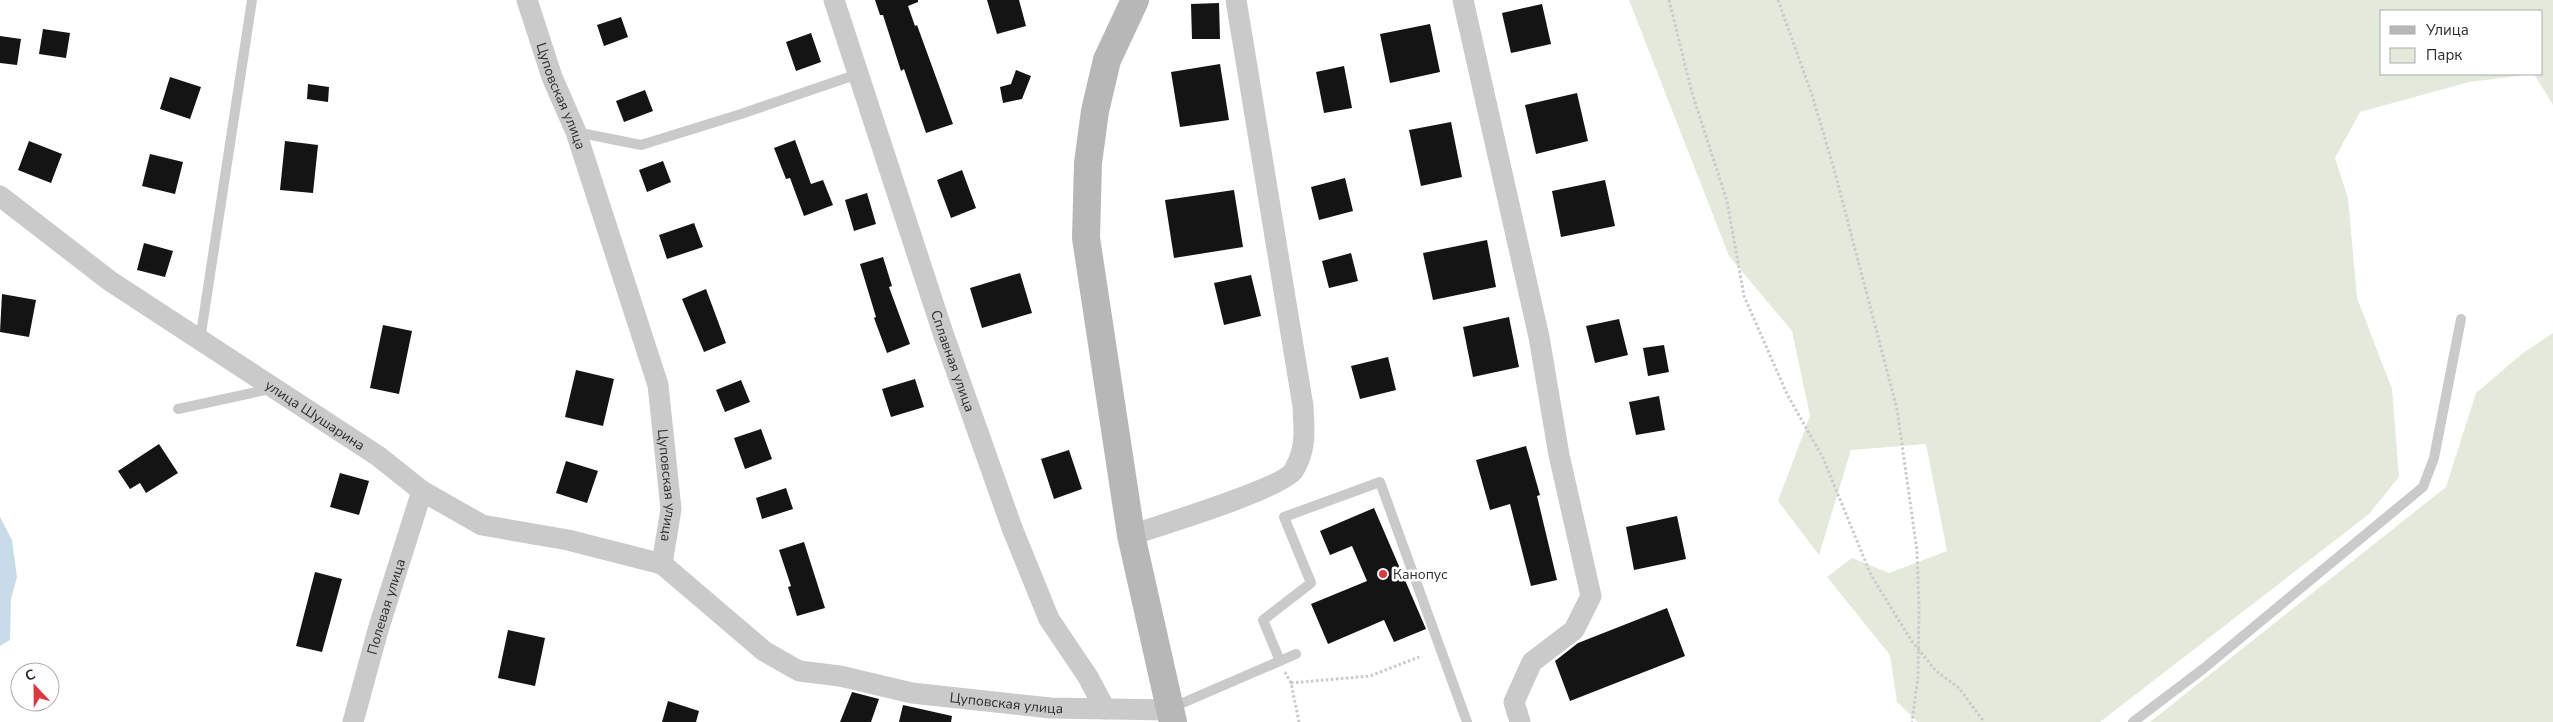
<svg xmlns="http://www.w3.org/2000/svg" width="2553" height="722" font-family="'Nunito Sans',sans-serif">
<rect width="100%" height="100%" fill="#fff"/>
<path fill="#e3eadb" d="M1629 0H2553V105L2534 74H2542V11H2382V74H2534L2469 82 2360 112 2335 158 2348 198 2357 298 2392 389 2399 477 2369 514 2100 722H1918L1897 702 1890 655 1827 577 1852 558 1889 573 1947 551 1926 444 1851 450 1819 555 1778 501 1810 416 1792 331 1729 256Z
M2553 333V722H2150L2446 487 2476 393 2523 353Z"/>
<path fill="#c8dbe9" d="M0 517 12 540 17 577 11 599 10 640 0 646Z"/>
<path fill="#141414" d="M875 0H918V2L908 6 915 26 917 25 953 124 926 133 904 69 901 71 883 15H880Z
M987 0H1019L1026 26 997 34Z
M1219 3 1220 39H1192L1191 4Z
M1542 4 1551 44 1511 53 1502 13Z
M621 17 628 37 604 46 597 25Z
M1430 24 1440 72 1390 83 1380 34Z
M43 29 70 33 66 58 39 54Z
M811 33 821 62 796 71 786 42Z
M0 36 21 39 17 65 0 63Z
M1220 64 1229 120 1180 127 1171 72Z
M1344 66 1352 108 1324 113 1316 72Z
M1016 70 1031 76 1022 99 1003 103 1000 87 1011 84Z
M170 77 201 87 190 119 160 109Z
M308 84 329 87 328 102 307 99Z
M645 90 653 111 624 122 616 101Z
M1577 93 1588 141 1536 154 1525 105Z
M1451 122 1462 177 1421 186 1409 130Z
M795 140 811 184 823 180 833 205 804 216 790 178 786 179 774 148Z
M29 141 62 154 51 183 18 170Z
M285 141 318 145 313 193 280 190Z
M150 154 183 162 175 194 142 186Z
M663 161 671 182 647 192 639 170Z
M962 170 976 208 951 218 937 180Z
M1345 178 1353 211 1319 220 1311 187Z
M1605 180 1615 226 1561 237 1552 191Z
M1234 190 1243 247 1174 258 1165 200Z
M867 193 876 224 854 231 845 200Z
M694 223 703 247 667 259 659 235Z
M1487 240 1496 287 1433 300 1423 253Z
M144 243 173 251 165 277 137 270Z
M1351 253 1358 281 1329 288 1322 261Z
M883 257 892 286 889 287 910 344 887 353 874 318 876 317 860 264Z
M1020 273 1032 313 982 328 970 288Z
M1251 275 1261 316 1224 325 1214 283Z
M706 289 726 343 704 352 682 299Z
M2 294 36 300 29 337 0 332Z
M1509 317 1519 367 1473 377 1463 327Z
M1619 319 1628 355 1595 363 1586 326Z
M383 325 412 331 399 394 370 388Z
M1664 345 1669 372 1648 376 1643 348Z
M1388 357 1396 390 1360 399 1351 366Z
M576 370 614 379 603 426 565 417Z
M915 379 924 407 891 417 882 389Z
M741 380 750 402 725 412 716 390Z
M1659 396 1665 430 1636 435 1629 402Z
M761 429 772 459 745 469 734 438Z
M159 444 178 473 146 493 140 483 130 489 118 471Z
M1526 446 1540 495 1537 496 1557 580 1531 586 1510 504 1490 510 1476 460Z
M1069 450 1082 489 1054 499 1041 459Z
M566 461 598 471 587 503 556 493Z
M340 473 369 481 359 515 330 507Z
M786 488 793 509 762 519 756 498Z
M1374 508 1426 629 1394 642 1384 620 1328 644 1311 604 1367 581 1352 546 1330 555 1320 531Z
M1677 516 1686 559 1634 570 1626 527Z
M804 542 825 608 797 616 788 587 791 586 779 550Z
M315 572 342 579 322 652 296 646Z
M1667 608 1685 656 1570 701 1555 661 1578 643Z
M508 630 545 638 535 686 498 678Z
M852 692 879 699 871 722H840Z
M668 701 699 711 696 722H662Z
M903 705 952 716 951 722H899Z"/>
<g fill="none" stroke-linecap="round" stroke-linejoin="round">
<path stroke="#cacaca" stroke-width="3" stroke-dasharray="2.5 2.5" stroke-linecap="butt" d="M1669 0 1692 93 1727 201 1744 296 1787 394 1823 458 1871 575 1911 640 1936 671 1959 688 1984 722
M1778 0 1812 95 1834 169 1897 409 1917 551 1919 608 1918 677 1912 722
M1285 672 1291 683 1299 722
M1291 683 1370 676 1419 657"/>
<path stroke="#cacaca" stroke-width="10" d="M576 132 641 145 741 114 858 74
M200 340 252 0
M178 409 270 389
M1280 661 1263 620 1311 583 1284 517 1380 482 1467 722
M1171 708 1296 654
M2133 722 2203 669 2423 487 2434 458 2461 319"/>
<g stroke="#cacaca" stroke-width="21">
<path id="s1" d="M527 0 552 77 576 132 658 385 671 509 662 564 764 651 799 671 840 676 912 693 1050 708 1169 710"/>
<path id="s2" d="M834 0 944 336 1012 528 1049 619 1088 677 1105 709"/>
<path d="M1463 0 1539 337 1559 455 1591 596 1574 630 1532 662 1514 702 1520 722"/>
<path id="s3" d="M0 196 110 281 378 456 422 491 482 525 568 540 662 564"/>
<path d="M1131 535C1158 526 1284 488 1294 470 1307 447 1304 431 1303 406L1236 0"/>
<path id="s4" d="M353 722 378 630 422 491"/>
</g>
<path stroke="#b7b7b7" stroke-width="28" d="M1135 0 1107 60 1095 111 1088 163 1086 238 1131 535 1173 722"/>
</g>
<circle fill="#da3942" stroke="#fff" stroke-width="2" cx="1383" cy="574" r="5"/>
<g text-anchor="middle" stroke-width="5" stroke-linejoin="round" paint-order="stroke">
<g font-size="14" fill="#2d2d2d" stroke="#fff">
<text dy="5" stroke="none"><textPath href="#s1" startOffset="102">Цуповская улица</textPath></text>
<text dy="5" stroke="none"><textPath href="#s2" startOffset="380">Сплавная улица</textPath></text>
<text dy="5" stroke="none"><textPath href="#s3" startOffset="384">улица Шушарина</textPath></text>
<text dy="5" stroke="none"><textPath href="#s1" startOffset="508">Цуповская улица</textPath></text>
<text dy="5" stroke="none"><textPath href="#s4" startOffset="120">Полевая улица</textPath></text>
<text dy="5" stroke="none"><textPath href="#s1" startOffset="972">Цуповская улица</textPath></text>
</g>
<g font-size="14" fill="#2d2d2d" stroke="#fff" text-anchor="start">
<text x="1393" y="579">Канопус</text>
</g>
</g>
<rect x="2380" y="10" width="162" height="65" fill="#ffffff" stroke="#ababab"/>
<rect x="2390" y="26" width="25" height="8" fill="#b7b7b7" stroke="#ababab"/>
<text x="2426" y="35" font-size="15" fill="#2d2d2d">Улица</text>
<rect x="2390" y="48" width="25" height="15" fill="#e3eadb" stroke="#ababab"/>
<text x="2426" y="60" font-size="15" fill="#2d2d2d">Парк</text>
<g transform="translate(35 687) rotate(338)"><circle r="24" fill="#ffffff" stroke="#ababab"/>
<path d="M0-4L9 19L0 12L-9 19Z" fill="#da3942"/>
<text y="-8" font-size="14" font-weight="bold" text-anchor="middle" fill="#2d2d2d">С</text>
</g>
</svg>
